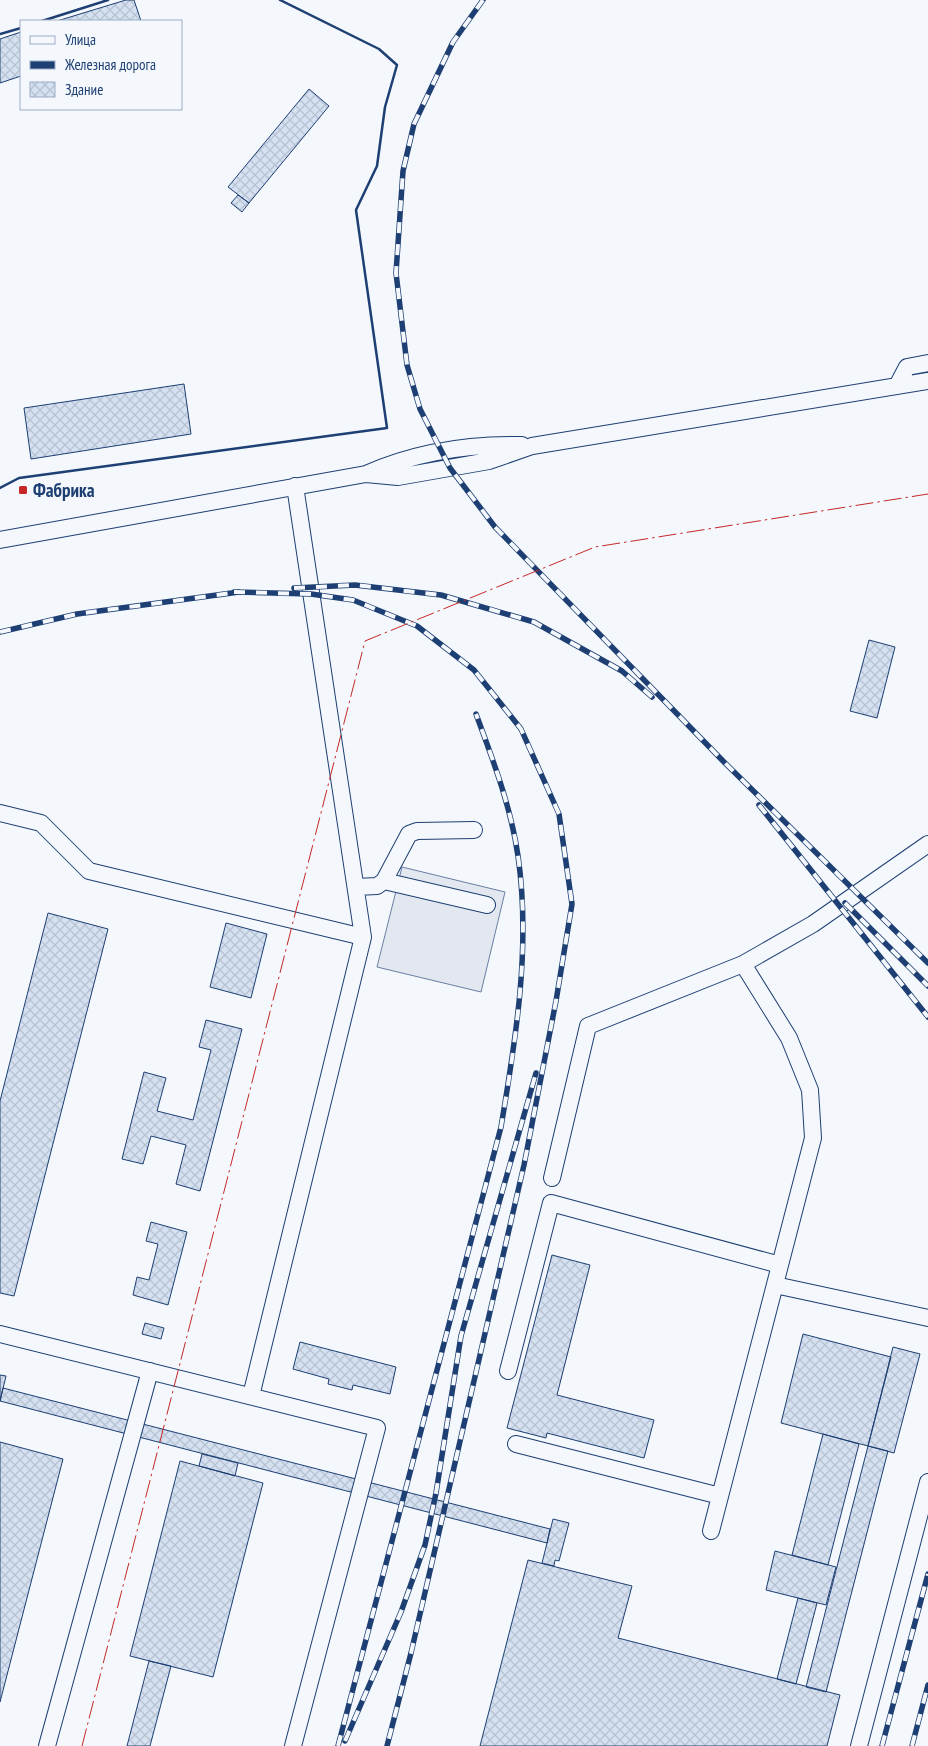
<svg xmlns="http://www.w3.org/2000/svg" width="928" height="1746" font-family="'PT Sans Narrow',sans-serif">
<defs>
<pattern id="building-cross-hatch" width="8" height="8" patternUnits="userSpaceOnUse" patternTransform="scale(1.25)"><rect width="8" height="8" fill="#d5e0f0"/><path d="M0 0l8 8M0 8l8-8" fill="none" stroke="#b6c1d1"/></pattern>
</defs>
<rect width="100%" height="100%" fill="#f4f7fb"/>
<path fill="#e3e8f0" stroke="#687fa3" d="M402 867 505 892 481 992 377 967Z"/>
<path fill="url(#building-cross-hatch)" stroke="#1d3f73" d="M126 0H134L141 21H57Z
M21 32V76L0 83V39Z
M309 89 329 106 249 203 228 187Z
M238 195 249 203 242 212 231 203Z
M184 384 191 434 31 459 24 408Z
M869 640 895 647 877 718 850 711Z
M48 913 108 929 14 1296 0 1293V1101Z
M226 923 267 934 251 998 210 987Z
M206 1020 242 1029 200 1191 176 1184 186 1145 151 1136 143 1164 122 1159 144 1072 166 1078 157 1111 193 1120 211 1050 199 1047Z
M151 1222 187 1232 168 1305 133 1295 137 1277 149 1280 158 1244 146 1241Z
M552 1255 590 1265 557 1395 654 1420 644 1458 547 1433 546 1438 507 1428Z
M145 1323 164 1328 161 1339 142 1334Z
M803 1334 891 1357 868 1446 781 1423Z
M300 1342 396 1367 390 1394 353 1385 352 1390 328 1384 329 1379 293 1369Z
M893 1347 920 1354 894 1453 868 1446Z
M0 1375 6 1376 0 1401Z
M3 1388 550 1529 547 1543 0 1401Z
M823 1434 859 1444 828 1565 792 1555Z
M0 1442 63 1459 0 1702Z
M868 1446 888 1451 826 1692 806 1687Z
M202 1454 238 1463 235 1476 199 1466Z
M180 1461 263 1483 213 1677 130 1656Z
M553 1519 569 1523 559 1561 555 1560 554 1566 542 1563Z
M775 1551 836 1567 826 1605 766 1590Z
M528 1560 632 1586 618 1638 840 1695 827 1746H480Z
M798 1598 817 1603 796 1684 777 1679Z
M149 1661 171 1666 150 1746H127Z"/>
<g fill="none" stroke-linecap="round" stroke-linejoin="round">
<g stroke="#1d3f73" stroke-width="18">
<path id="minor" d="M897 386 907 367 928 363
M366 474 398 477 489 461 532 446 928 381
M0 540 366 474C415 452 469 444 522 445
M0 813 41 823 89 871 363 937
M384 881 487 905
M356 887 377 886 384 881 409 834 417 831 474 830
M552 1178 588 1026 743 964 813 924 928 844
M775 1285 928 1318
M0 1334 377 1428 293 1746
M508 1371 551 1203 780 1265
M251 1396 363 937 295 486
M516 1444 720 1496
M711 1531 813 1138 810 1090 789 1038 743 964
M47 1746 150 1371
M859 1746 928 1482"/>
</g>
<use href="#minor" stroke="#f4f7fb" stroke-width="16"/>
<g stroke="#1d3f73" stroke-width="5.5">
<path id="rail" d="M483 0 453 42 414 124 403 171 396 273 407 365 420 409 450 468 495 527 724 762 928 963
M294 588 355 585 441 595 534 622 622 671 652 697
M234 592 311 594 353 600 417 626 474 670 521 729 559 814 572 904 556 1001 524 1165 411 1653 387 1746
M0 632 77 614 239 592
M759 805 928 1017
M845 903 928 986
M345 1741 401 1612 425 1545 436 1493 461 1336 536 1073
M338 1746 501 1127C516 1038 531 946 518 856 511 807 493 760 476 714
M882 1746 928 1574
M912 1746 928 1685"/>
</g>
<use href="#rail" stroke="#f4f7fb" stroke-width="4" stroke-dasharray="11" stroke-linecap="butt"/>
<path stroke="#1d3f73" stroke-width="2.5" d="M42 21 108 0
M0 34 21 28
M0 488 19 478 387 428 356 210 377 166 385 107 397 65 379 49 280 0"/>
<path stroke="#c62828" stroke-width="1" stroke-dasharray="18 4 2.5 4" stroke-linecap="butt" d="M82 1746 365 641 595 547 928 494"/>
</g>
<rect fill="#c62828" stroke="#f4f7fb" stroke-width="2" x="18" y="485" width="10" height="10" rx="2.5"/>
<g text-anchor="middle" stroke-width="4" stroke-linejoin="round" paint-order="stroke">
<g font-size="19" font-weight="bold" fill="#1d3f73" stroke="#f4f7fb" text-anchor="start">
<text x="33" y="497">Фабрика</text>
</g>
</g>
<rect x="20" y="20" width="162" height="90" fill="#f4f7fb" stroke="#9eadc5"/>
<rect x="30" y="36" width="25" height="8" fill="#f4f7fb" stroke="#9eadc5"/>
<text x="65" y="45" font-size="15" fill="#1d3f73">Улица</text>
<rect x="30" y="61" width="25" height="8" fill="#1d3f73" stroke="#9eadc5"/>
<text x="65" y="70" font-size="15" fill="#1d3f73">Железная дорога</text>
<rect x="30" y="82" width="25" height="15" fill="url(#building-cross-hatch)" stroke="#9eadc5"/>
<text x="65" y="95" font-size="15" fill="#1d3f73">Здание</text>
</svg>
